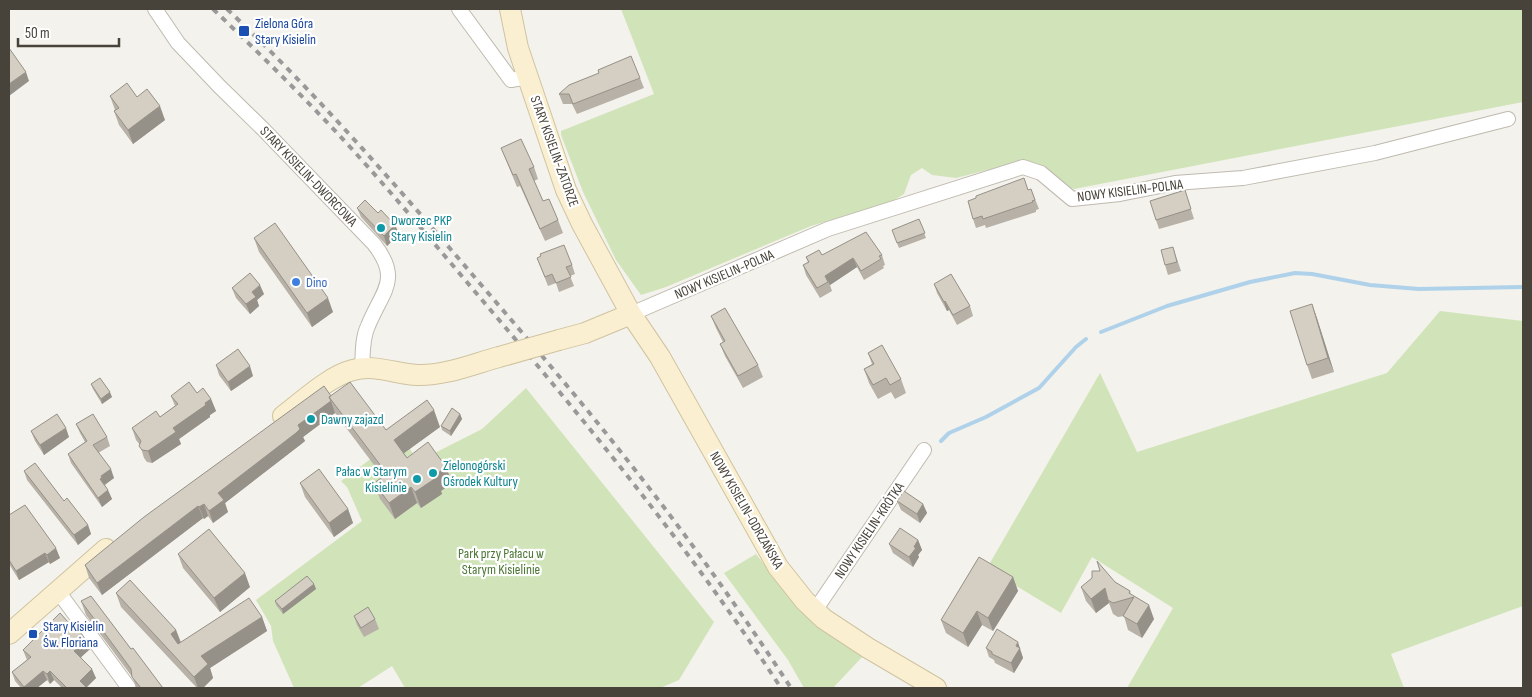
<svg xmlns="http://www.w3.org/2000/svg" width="1532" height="697" font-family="'Sofia Sans Condensed',sans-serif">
<rect width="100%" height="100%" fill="#f4f2ec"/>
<path fill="#d1e4b9" d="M621 9H1523V102L1074 189 1007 165 956 178 932 175 922 168 911 175 904 194 891 202 811 226 666 287 641 295 616 260 583 192 561 135V131L654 94Z
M1440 311 1523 321V606L1391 654 1404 688H1127L1173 608 1092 557 1061 613 987 568 1100 373 1137 452 1387 373Z
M526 388 714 622 679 680 660 688H405L392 666 358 688H294L273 641 271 626 256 600 362 521 347 487 341 481 403 435 417 462 482 429Z
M756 554 788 594 864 655 833 688H804L788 660 724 573Z"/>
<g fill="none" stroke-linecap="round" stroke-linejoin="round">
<path stroke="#afd2ea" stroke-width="4" d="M1101 332 1167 306 1250 282 1295 273 1312 274 1370 285 1419 289 1523 287
M941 441 949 433 986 417 1039 388 1076 347 1086 339"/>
<g stroke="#bfbaaf" stroke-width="16">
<path id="street" d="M155 9 178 43 220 87 263 129 374 244C402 280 382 291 368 326 362 338 363 354 362 368
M459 9 511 80 528 77
M631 314 828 229 1023 167 1041 173 1072 199 1120 194 1175 183 1243 178 1375 153 1508 119
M57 590 129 688
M814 610 820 603 924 450"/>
</g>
<g stroke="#cfc3a0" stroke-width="22">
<path id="secondary" d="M510 9 518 48 566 190 582 224 631 314 660 357 778 567 805 601 824 619 868 648 936 688
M559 340 585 333 631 314
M283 416C303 401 329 376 353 370 375 364 396 374 417 375 445 376 473 364 499 357
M9 634 106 549"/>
</g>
<use href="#street" stroke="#fff" stroke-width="14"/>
<use href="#secondary" stroke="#faf0d1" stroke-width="20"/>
<path stroke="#999" stroke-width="4" stroke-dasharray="6 6" stroke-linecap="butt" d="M213 9C260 54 307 100 351 148 398 200 443 254 488 307 592 429 693 553 781 688
M227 9C319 96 401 191 483 287 532 344 581 401 628 461 686 534 740 610 791 688"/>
<g stroke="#cfc3a0" stroke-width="22" stroke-linecap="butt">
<path id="secondary-bridge" d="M499 357 559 340"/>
</g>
<use href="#secondary-bridge" stroke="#faf0d1" stroke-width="20"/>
</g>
<path fill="#b7b1a7" d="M640 78 644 88 577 114 572 104H563L559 94Z
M110 96 137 97 165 120 133 144 119 125 114 111 115 110Z
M501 148 534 167 538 179 534 181 543 201 558 220 563 233 545 241 520 186 517 187Z
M1031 189 1039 209 1036 210V212L986 228 985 225 976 228 973 219Z
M1188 200 1194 219 1159 229 1156 220Z
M357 208 378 213 395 225 399 234 387 246 361 217Z
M919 219 926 238 899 248 897 243Z
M254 238 333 312 312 327 259 252Z
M1173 247 1181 271 1168 275 1165 265Z
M822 255H882L885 265 883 266 884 268 864 280 857 267 830 285 832 291 820 298 806 275 803 265 808 262 806 257Z
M537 258 572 265 575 274 570 276 574 286 559 292 556 283 548 286Z
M934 284 970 306 973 316 957 325 949 310 947 311 937 293Z
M232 288 264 294 257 300 259 306 250 314 236 298Z
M1312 304 1334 372 1312 379 1307 365Z
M711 316 758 365 763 377 743 388 725 356 720 344 723 342 716 328Z
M868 353 901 379 906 393 895 399 891 392 878 399 869 383 864 369 872 364Z
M216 365 253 376 231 391 219 375Z
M91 384 112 397 102 404 93 389Z
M197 393 211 399 216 411 210 415V417L179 439 181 444 152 463 147 462 144 458 140 445 136 440 132 428 160 417 175 406 171 396Z
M331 396 386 430 440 427 404 453 407 458 446 467 452 483 441 491 442 494 421 508 417 503 395 519 380 499 374 483 383 477 335 413 303 437 305 441 300 445 225 503 228 512 213 523 208 516 204 519 203 518 102 595 89 578 85 565Z
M460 414 462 419 451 436 442 430 441 426Z
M76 424 107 437 110 446 98 453 114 478 105 485 112 499 102 507 71 463 68 454 85 442 80 433Z
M31 431 69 437 44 455 35 441Z
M24 471 64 501 88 525 91 534 78 545 27 480Z
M300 483 348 509 353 523 334 537 305 497Z
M897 501 923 504 927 513 920 523 901 510Z
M9 515 60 558 50 564 49 562 19 580 9 564Z
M918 540 922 550 918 555 919 557 913 567 893 553 889 544Z
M178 554 250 587 220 612 183 568Z
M1013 577 1018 591 993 631 982 625 968 647 946 633 941 620Z
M1115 582 1130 591 1131 595 1154 619 1142 638 1128 630 1124 616 1118 617 1113 614 1109 603 1096 613 1086 601 1081 587Z
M314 584 316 589 283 614 276 605 275 601Z
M116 593 176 630 181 642 262 617 267 631 210 668 213 678 203 688H197L121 607Z
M81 601 131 649 163 688H136L133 678 86 615Z
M354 616 375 619 379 629 364 637 357 625Z
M986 648 1022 652H1021L1023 658 1014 673 995 663 994 660 989 657Z
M90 649 81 657 96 678 86 687 87 688H62L54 680 50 684 47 680 37 688H21L15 681 12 672 27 660 23 650Z"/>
<path fill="#959088" d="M26 72 29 81 9 96V84Z
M160 106 165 120 133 144 128 130Z
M395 225 399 234 387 246 384 236Z
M853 258 857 267 830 285 825 276Z
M260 285 264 294 257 300 259 306 250 314 246 304 252 292Z
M328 298 333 312 312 327 307 313Z
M945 301 949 310 947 311 944 302Z
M1312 304 1317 318 1334 372 1328 358Z
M250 366 253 376 231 391 228 382Z
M110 392 112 397 102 404 101 399Z
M211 399 216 411 210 415V417L179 439 181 444 152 463 148 451 173 428Z
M331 401 335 413 303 437 305 441 300 445 225 503 228 512 213 523 209 511 218 493 298 425Z
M434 410 440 427 400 456 394 440Z
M460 414 462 419 451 436 450 431Z
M66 428 69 437 44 455 40 445Z
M446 467 452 483 441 491 442 494 421 508 415 492 434 476Z
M111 469 114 478 104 485 100 479 101 476Z
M411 487 417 503 395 519 389 503Z
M108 490 112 499 102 507 98 498Z
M204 504 208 516 204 519 199 507Z
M923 504 927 513 920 523 917 514Z
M198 506 203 518 102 595 97 583Z
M348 509 353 523 334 537 329 523Z
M88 525 91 534 78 545 74 535Z
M918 540 922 550 918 555 919 557 913 567 909 557 914 547Z
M56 548 60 558 50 564 47 555Z
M45 553 49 562 19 580 16 571Z
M245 573 250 587 220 612 214 598Z
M1013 577 1018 591 993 631 988 618Z
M314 584 316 589 283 614 282 609Z
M1105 588 1109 603 1096 613 1091 599Z
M1149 605 1154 619 1142 638 1137 624Z
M977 611 982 625 968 647 963 633Z
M262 617 267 631 210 668 213 678 203 688H198L194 677 201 656Z
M176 630 181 644 176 648 171 634Z
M86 640 90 649 78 660 74 651Z
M1018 642 1023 658 1014 673 1011 663 1016 646Z
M92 669 96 678 86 688 80 681Z
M43 671 47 680 37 688H25L24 687Z
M50 671 54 680 50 684 47 674Z"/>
<path fill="#d5cec2" stroke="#959088" d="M9 48 26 72 9 84Z
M631 56 640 78 573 104 569 94H559L569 85 599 73 598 70Z
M127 83 137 97 147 89 160 106 128 130 114 111 119 108 110 96Z
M521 139 534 167 529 169 543 201 549 199 558 220 540 229 516 174 513 175 501 148Z
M1024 178 1028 190 1031 189 1035 200 1032 201 1033 202 983 219 982 216 973 219 968 201 976 198V196Z
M1185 190 1191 209 1156 220 1150 201Z
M365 200 378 213 381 210 395 225 384 236 357 208Z
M919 219 925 233 897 243 892 230Z
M275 223 328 298 307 313 254 238Z
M866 232 882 255 879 256 881 259 861 271 853 258 825 276 828 282 817 288 803 265 809 262 806 257 819 250 822 255Z
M564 245 572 265 566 267 571 277 556 283 552 274 545 277 537 258 541 256 540 254Z
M1173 247 1177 262 1165 265 1161 250Z
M250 273 260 285 252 292 256 297 246 304 232 288Z
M951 274 970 306 953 315 945 301 944 302 934 284Z
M1312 304 1328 358 1307 365 1290 311Z
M725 308 758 365 738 376 720 344 725 341 711 316Z
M882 345 901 379 890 385 886 378 873 385 864 369 874 364 868 353Z
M238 349 250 366 228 382 216 365Z
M100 378 110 392 101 399 91 384Z
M189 382 197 393 203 388 211 399 205 403 206 405 173 428 176 432 148 451 142 450 139 446 141 441 132 428 156 411 160 417 178 404 171 396Z
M350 382 386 430 427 400 434 410 394 440 407 458 428 442 446 467 434 476 436 478 415 492 411 487 389 503 374 483 387 474 329 397Z
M324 386 331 396 329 397 331 401 298 425 300 429 296 433 218 493 224 500 209 511 204 504 199 507 198 506 97 583 85 565 144 517Z
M452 408 460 414 450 431 441 426Z
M57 414 66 428 40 445 31 431Z
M93 414 107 437 93 445 111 469 101 476 102 478 100 479 108 490 98 498 68 454 87 441 76 424Z
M35 463 64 501 67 498 88 525 74 535 24 471Z
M319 469 348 509 329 523 300 483Z
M904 491 923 504 917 514 897 501Z
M25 505 56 548 47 555 45 553 16 571 9 560V515Z
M900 528 918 540 914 547 916 548 909 557 889 544Z
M209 529 245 573 214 598 178 554Z
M979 557 1013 577 988 618 977 611 963 633 941 620Z
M1097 561 1115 582 1130 591 1129 593 1149 605 1137 624 1123 616 1134 597 1113 603 1108 600 1105 588 1091 599 1081 587 1092 578V571H1100Z
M307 576 314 584 282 609 275 601Z
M130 580 176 630 171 634 178 644 249 598 262 617 201 656 208 664 194 677 116 593Z
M91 596 131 649 133 648 163 688H141L132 677 131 669 81 601Z
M368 607 375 619 361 628 354 616Z
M60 613 78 633V629L86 640 74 651 92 669 80 681 87 688H67L50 671 47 674 43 671 24 687 12 672 31 657 23 650Z
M997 629 1018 642 1016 646 1020 648 1011 663 992 654V652L986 648Z"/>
<g fill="#1a4fb4" stroke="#fff" stroke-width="2">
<rect x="238" y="25" width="12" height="12" rx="2.5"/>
<rect x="28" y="629" width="10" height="10" rx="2.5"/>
</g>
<g fill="#0f9aa8" stroke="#fff" stroke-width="2">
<circle cx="381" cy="228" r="5"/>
<circle cx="311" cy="419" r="5"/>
<circle cx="433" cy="473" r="5"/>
<circle cx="417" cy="479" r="5"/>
</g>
<circle fill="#3f7fe0" stroke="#fff" stroke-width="2" cx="296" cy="282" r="5"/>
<g text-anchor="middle" stroke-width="4.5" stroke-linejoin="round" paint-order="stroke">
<g font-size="14" fill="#164399" stroke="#fff" text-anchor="start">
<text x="255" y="28">Zielona Góra<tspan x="255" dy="16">Stary Kisielin</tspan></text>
<text x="43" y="631">Stary Kisielin<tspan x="43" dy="16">Św. Floriana</tspan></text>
</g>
<g font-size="14" fill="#48433a" stroke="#fff">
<text transform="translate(555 151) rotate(70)" y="5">STARY KISIELIN-ZATORZE</text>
<text transform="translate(309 176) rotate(46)" y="5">STARY KISIELIN-DWORCOWA</text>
<text transform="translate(1130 190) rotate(-7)" y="5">NOWY KISIELIN-POLNA</text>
<text transform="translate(724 274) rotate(-23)" y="5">NOWY KISIELIN-POLNA</text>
<text transform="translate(747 510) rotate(60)" y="5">NOWY KISIELIN-ODRZAŃSKA</text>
<text transform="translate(869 530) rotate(-56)" y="5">NOWY KISIELIN-KRÓTKA</text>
</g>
<g font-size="14" fill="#0d838f" stroke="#fff" text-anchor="start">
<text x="391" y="225">Dworzec PKP<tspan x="391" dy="16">Stary Kisielin</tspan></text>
<text x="321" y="424">Dawny zajazd</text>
<text x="443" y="470">Zielonogórski<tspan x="443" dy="16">Ośrodek Kultury</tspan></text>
<text x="407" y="476" text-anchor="end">Pałac w Starym<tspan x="407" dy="16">Kisielinie</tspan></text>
</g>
<g font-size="14" fill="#366cbe" stroke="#fff" text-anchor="start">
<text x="306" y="287">Dino</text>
</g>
<g font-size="14" fill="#4b7532" stroke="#fff">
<text x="501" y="558">Park przy Pałacu w<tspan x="501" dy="16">Starym Kisielinie</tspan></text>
</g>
</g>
<rect width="1532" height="697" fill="none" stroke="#48433a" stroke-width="20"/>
<path d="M18 38v8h101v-8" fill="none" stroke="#48433a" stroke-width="2.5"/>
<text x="25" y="38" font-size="15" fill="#48433a" stroke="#ffffff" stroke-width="4" paint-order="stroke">50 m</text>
</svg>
